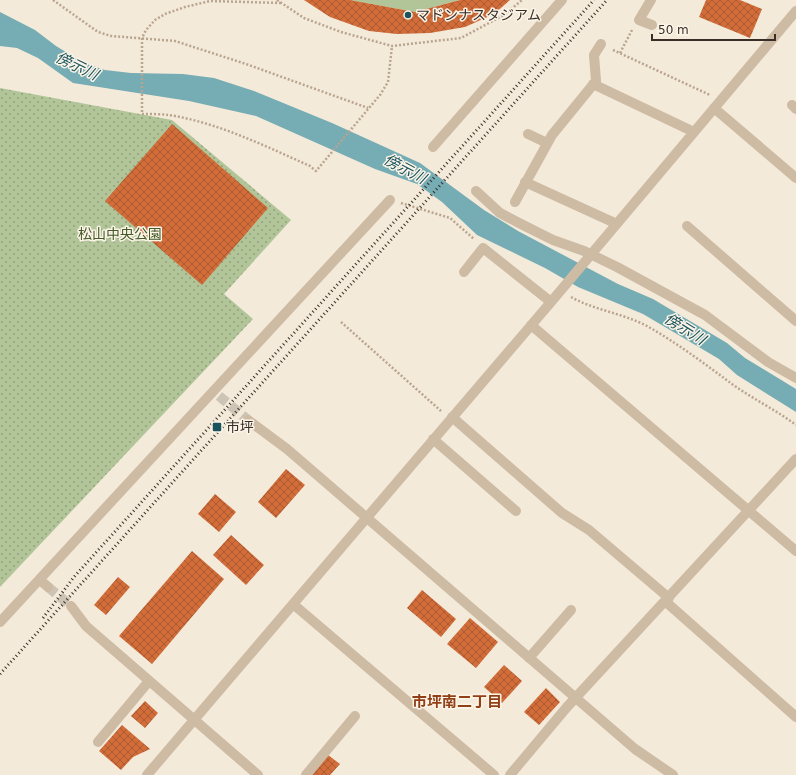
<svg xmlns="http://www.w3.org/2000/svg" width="796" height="775" font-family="'DejaVu Sans','Noto Sans JP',sans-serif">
<defs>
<pattern id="park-dots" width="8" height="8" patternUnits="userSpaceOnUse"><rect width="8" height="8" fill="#b1c598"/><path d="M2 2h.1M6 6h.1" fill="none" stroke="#91a07c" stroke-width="1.8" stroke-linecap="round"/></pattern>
<pattern id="building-cross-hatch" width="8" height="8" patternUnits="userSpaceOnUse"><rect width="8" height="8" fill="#d26d3a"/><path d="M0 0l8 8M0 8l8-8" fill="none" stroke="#ab5a31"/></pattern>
</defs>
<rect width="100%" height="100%" fill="#f4eada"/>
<path fill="#b1c598" d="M350 0H460L415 12Z"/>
<path fill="url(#park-dots)" d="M0 88 172 120 291 220 224 294 253 319 0 587Z"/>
<path fill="#76acb4" d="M0 12 35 30 56 46 84 63 105 70 131 73 183 74 214 78 254 91 332 123 420 163 484 210 518 231 618 284 653 299 727 343 745 358 796 389V412L737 375 719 359 643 314 578 287 545 268 477 235 442 202 417 184 375 169 256 116 189 101 73 83 38 58 17 48 0 46Z"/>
<path fill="url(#building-cross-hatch)" d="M304 0H350L415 12 460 0H510L494 14 465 27 430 33 397 34 369 31 330 17Z
M706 0H740L762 9 750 38 699 17Z
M172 124 268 208 202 285 105 201Z
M286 469 305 485 276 518 258 502Z
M215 494 236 512 219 532 198 514Z
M231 535 264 565 246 585 213 555Z
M192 551 224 579 152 664 119 636Z
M118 577 130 587 106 615 94 605Z
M422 590 456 619 441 637 407 608Z
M470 618 498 642 476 668 447 644Z
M504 665 522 681 502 703 484 687Z
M546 688 560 702 539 725 524 712Z
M145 701 158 713 145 728 131 716Z
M122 725 150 749 133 757 121 770 99 751Z
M328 755 340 764 330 775H311Z"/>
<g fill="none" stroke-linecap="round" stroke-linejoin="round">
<path stroke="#cec4b6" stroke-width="10" stroke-dasharray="10 5" stroke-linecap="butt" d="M219 396 248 420
M48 587 71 606"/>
<path stroke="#b9a58e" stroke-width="2.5" stroke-dasharray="2 2" stroke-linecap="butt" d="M53 0 98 32 111 36 175 41 246 64 368 108
M277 0 304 18 341 32 392 46 461 38 504 15 522 0
M281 3 210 1 185 7 165 14 155 20 146 30 142 38V114C151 114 161 114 169 115 219 123 265 146 310 166L316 171 380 95 388 82 392 46
M613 50 710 95
M620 53 632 30
M401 203 450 218 474 239
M571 297C594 310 622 313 647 326 677 343 705 364 732 384 753 399 776 410 796 425
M341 322 441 411"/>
<path stroke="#cebba4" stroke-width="10" d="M651 0 639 20 652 25
M593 84 694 132
M792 105 796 109
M714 108 796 178
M528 134 547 143
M433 147 562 0
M525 182 617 224
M476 191 500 213 519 223 553 240 584 251 617 267 705 315 768 362 796 378
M515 202 552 135 596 81 594 55 601 44
M687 226 796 321
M464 272 483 248 551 302
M531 325 796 551
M452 417 562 513 589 530 669 598
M248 420 287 449 635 749 673 775
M433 439 516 511
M40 580 48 587
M666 602 796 717
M293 604 494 775
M71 606 86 626 258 775
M0 622 390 200
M529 658 571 610
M98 742 149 681
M147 775 551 302 796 11
M306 775 355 716
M510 775 567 707 796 459"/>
<path stroke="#382e27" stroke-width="3" stroke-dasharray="1 3" stroke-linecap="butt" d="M43 618 74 577 594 0
M0 674 607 0"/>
</g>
<g fill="#18535e" stroke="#fbf4e7" stroke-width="1.5">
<circle cx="408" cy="15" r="4"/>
<rect x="212" y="422" width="10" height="10" rx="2"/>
</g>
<g text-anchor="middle" stroke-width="3" stroke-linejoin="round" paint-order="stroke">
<g font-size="14" fill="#382e27" stroke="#fbf4e7" text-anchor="start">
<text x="416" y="20">マドンナスタジアム</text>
<text x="226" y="432">市坪</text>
</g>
<g font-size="14" fill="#425928" stroke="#fbf4e7">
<text x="120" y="239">松山中央公園</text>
</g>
<g font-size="15" font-style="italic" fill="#18535e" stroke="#fbf4e7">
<text transform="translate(77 66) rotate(26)" y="5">傍示川</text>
<text transform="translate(405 169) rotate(28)" y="5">傍示川</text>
<text transform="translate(685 329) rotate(32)" y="5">傍示川</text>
</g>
<g font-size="15" font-weight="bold" fill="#903f17" stroke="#fbf4e7">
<text x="457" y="707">市坪南二丁目</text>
</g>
</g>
<path d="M652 34v6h123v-6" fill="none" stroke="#382e27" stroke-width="2"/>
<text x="658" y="34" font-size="12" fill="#382e27" stroke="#fbf4e7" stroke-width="3" paint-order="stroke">50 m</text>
</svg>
